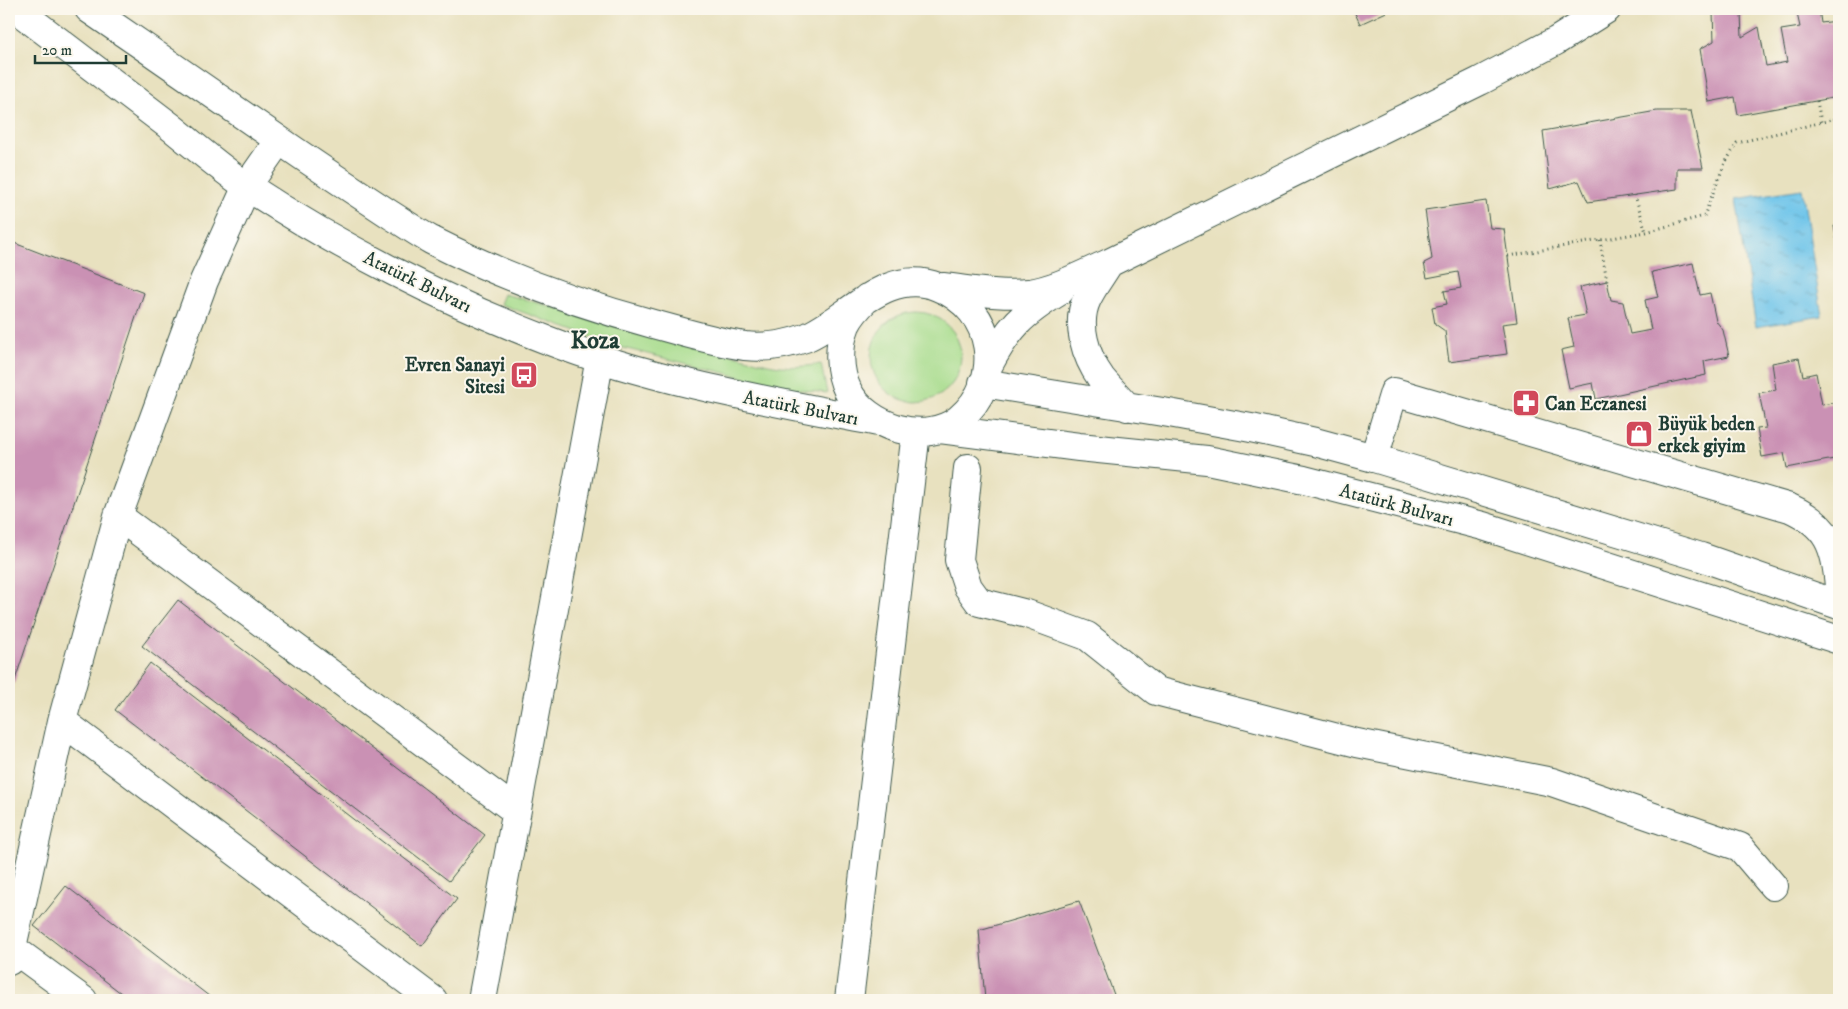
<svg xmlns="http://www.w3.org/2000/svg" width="1848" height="1009" font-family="'IM FELL DW Pica',serif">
<defs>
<pattern id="water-ripples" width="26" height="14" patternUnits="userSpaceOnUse" patternTransform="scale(1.25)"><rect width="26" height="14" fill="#6dc4ea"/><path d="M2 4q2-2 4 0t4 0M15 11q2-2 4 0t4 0" fill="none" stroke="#59a0be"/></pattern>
</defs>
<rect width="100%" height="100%" fill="#fbf7ec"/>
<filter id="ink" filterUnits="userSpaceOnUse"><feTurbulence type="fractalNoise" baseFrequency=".02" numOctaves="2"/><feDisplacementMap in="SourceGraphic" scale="10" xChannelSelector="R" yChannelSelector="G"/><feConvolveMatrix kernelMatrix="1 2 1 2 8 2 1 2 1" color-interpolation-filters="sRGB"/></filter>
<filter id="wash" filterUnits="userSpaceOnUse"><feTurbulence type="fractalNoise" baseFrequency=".0096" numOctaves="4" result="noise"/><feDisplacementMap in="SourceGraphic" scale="20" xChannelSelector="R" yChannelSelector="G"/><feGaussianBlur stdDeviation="1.12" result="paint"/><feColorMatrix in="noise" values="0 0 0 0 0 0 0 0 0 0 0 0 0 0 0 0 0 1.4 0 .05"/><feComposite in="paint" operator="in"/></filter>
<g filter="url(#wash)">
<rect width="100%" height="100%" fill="#e8e1bf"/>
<path fill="#a6db8b" stroke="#628c60" d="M504 294 768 364C787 368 802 367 821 364L827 393 786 388 619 347 500 304Z
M871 357a45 45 0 1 1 90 0a45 45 0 1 1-90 0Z"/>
<path fill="url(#water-ripples)" stroke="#46808f" d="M1802 189 1822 316 1756 327 1736 199Z"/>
<g id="blocks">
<path fill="#ca91b4" d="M1353 9H1393L1360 24Z
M1796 9H1819L1821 23 1837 21 1839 31V76L1834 77 1838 97 1738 115 1735 97 1709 102 1700 49 1714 41 1713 13H1741L1742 37 1759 27 1766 66 1787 62 1781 30 1800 27Z
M1657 111H1691L1703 168H1677V189L1588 202 1579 181 1550 189 1543 131Z
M1486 201 1490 228 1504 229 1517 322 1502 324 1507 354 1449 362 1445 331 1435 324 1432 307 1447 304 1444 291 1461 288 1458 272 1427 278 1424 263 1432 259 1425 210Z
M1839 225V247H1838L1834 226Z
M9 241 144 293 9 698Z
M1693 263 1700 295 1710 293 1716 321 1723 330 1729 356 1704 361 1706 375 1596 399 1593 383 1569 388 1561 350 1574 347 1568 318 1586 315 1580 287 1607 281 1611 300 1623 302 1630 334 1651 330 1645 300 1658 297 1652 272Z
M1799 358 1803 376 1816 373 1822 405 1839 402V458L1787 468 1784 453 1762 457 1757 429 1766 428 1759 393 1776 390 1772 363Z
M178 600 485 835 449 881 142 646Z
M150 663 457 899 422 946 115 710Z
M66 886 214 1000H130L34 926Z
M1079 901 1116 1000H985L979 930Z"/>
</g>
</g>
<g filter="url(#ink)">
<use href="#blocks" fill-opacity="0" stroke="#3d5649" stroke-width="1"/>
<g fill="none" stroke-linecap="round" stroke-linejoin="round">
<g stroke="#3d5649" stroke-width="30">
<path id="minor" d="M1374 458 1394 392 1790 508C1828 525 1836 547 1839 587
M968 468 959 560 968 587 979 602 1027 614 1087 636 1156 691 1357 743 1552 782 1740 847 1773 886
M118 516 516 811
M62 721 433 1000
M12 948 83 1000
M9 961 62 721 118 516 204 281 247 186
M482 1000 600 358
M849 1000 916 432"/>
</g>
<g stroke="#3d5649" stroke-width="30">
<path id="major" d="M16 9C68 48 119 88 171 127 196 147 221 169 248 187 339 247 445 301 547 340 652 381 769 401 878 422
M89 9C158 56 227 104 295 151 327 173 359 194 391 215 404 223 418 233 431 240 502 276 576 303 653 324 683 332 714 342 745 346 765 348 786 345 805 338 848 320 886 266 938 287 995 309 1006 380 959 419 925 446 867 427 848 391 838 371 838 345 846 325 851 314 859 306 867 298
M247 186 279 140
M1109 263C1102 275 1093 286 1087 299 1075 324 1086 357 1101 378 1109 388 1119 397 1127 407
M943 287C971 290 1000 296 1029 293 1057 289 1083 274 1109 263L1480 81 1556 41 1607 9
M988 366C1009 327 1022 314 1060 291
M983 383 1169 413 1251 428 1315 442 1374 458 1701 557 1839 605
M940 429 1079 447 1207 460 1304 480 1483 526 1839 640"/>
</g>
<path stroke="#3d5649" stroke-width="3" stroke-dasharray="1 4" stroke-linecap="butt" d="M1817 101 1821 122
M1635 195 1646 232
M1600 240 1607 281
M1508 256 1646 232 1704 216 1724 165 1737 143 1839 118"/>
<use href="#minor" stroke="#fff" stroke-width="28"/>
<use href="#major" stroke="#fff" stroke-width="28"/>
</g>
</g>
<defs>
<g id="bus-square" transform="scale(1.4375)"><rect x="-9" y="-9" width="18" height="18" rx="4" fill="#d1495b" stroke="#fbf7ec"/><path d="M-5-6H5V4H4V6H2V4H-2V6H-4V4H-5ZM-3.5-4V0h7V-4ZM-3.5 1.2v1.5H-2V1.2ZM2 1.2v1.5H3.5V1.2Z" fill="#fff"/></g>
<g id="pharmacy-square" transform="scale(1.4375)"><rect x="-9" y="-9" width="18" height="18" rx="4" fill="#d1495b" stroke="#fbf7ec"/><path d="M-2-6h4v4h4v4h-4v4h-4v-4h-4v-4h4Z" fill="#fff"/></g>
<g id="shop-square" transform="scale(1.4375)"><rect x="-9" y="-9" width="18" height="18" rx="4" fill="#d1495b" stroke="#fbf7ec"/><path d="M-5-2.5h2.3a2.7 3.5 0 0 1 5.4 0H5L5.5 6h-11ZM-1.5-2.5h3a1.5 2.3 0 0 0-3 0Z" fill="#fff"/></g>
</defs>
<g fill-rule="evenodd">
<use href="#bus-square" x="524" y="375"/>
<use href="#pharmacy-square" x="1526" y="403"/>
<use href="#shop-square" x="1639" y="434"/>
</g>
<g text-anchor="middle" stroke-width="4" stroke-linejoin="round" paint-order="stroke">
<g font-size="19" fill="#1f3d34" stroke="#fbf7ec">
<text transform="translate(418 281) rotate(26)" y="7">Atatürk Bulvarı</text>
<text transform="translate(801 407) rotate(11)" y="7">Atatürk Bulvarı</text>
<text transform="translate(1397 504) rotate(15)" y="7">Atatürk Bulvarı</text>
</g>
<g font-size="19" font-weight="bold" fill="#1f3d34" stroke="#fbf7ec" text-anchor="start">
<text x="505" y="371" text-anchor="end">Evren Sanayi<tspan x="505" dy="22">Sitesi</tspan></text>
<text x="1545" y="410">Can Eczanesi</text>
<text x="1658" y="430">Büyük beden<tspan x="1658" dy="22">erkek giyim</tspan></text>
</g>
<g font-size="24" font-weight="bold" fill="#1f3d34" stroke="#fbf7ec">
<text x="595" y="348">Koza</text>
</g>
</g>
<rect width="1848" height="1009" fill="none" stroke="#fbf7ec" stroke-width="30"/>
<path d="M35 55v8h91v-8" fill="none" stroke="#1f3d34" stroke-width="2.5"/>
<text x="42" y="55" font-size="15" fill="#1f3d34" stroke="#fbf7ec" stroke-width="4" paint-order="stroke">20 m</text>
</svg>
